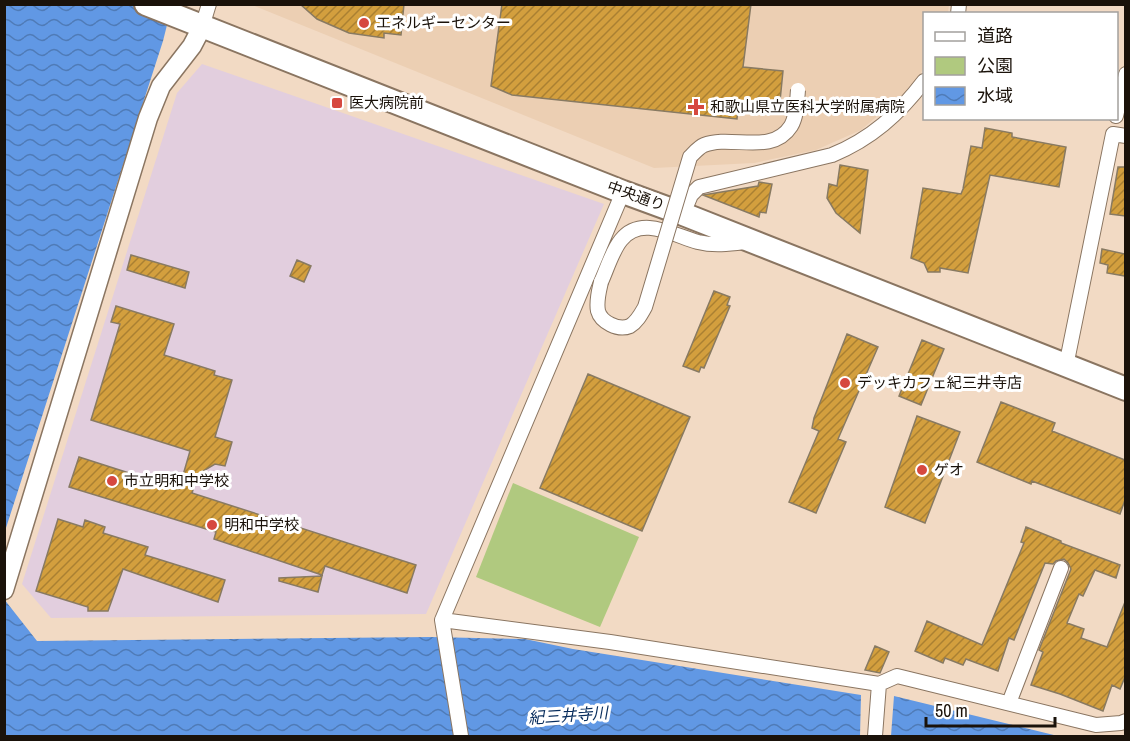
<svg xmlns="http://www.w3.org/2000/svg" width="1130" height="741" font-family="'Archivo Narrow','Noto Sans JP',sans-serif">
<defs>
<pattern id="water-waves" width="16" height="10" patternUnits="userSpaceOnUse" patternTransform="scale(1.5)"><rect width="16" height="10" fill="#6198e4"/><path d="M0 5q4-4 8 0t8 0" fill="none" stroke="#4f7bb7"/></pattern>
<pattern id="building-hatch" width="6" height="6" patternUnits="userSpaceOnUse" patternTransform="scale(1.5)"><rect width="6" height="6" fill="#d39f3e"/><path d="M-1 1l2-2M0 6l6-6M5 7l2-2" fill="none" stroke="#aa8032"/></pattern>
</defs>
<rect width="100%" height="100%" fill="#f2dac4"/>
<path fill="#eccfb3" d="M252 5H949L948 13 924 14V67L916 83 861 130 816 150 754 163 654 168Z"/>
<path fill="#e2cede" d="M202 64 604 204 426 614 51 618 22 584 177 93Z"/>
<path fill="#b0c97f" d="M513 483 639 537 600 627 476 577Z"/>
<path fill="url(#water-waves)" d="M5 5H172L163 41 5 531Z
M4 599 37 641 431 637 525 639 573 649 861 695 860 736H5Z
M894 696 1058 736H891Z"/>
<path fill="url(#building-hatch)" stroke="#887a62" stroke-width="1.5" d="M300 4H404L401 35 384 33V38L349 33 317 19Z
M502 4H751L743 67 783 71 779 111 738 108 737 119 512 95 491 86Z
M985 128 1012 133V137L1066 147 1059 187 990 175 968 273 940 268V272H928L924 263 911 258 923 188 961 194 963 189 971 146 982 148Z
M840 165 868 170 860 233 836 213 827 198 829 184 837 186Z
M1118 167H1125V216L1110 214Z
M759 182 772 184 766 213 760 212 759 217 703 195 758 186Z
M1102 249 1125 254V276L1107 273 1108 265 1100 263Z
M131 255 189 272 185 288 127 270Z
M297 260 311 266 304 282 290 276Z
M714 291 730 297 727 305 730 306 704 368 701 367 699 372 683 366Z
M116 306 174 324 164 355 215 371 214 375 232 380 215 437 232 442 225 466 215 464 198 474 192 493 416 565 407 593 325 566 322 575 214 539 216 532 69 487 79 457 179 489 190 451 91 420 120 324 111 322Z
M847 334 878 347 838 439 846 442 816 513 789 502 819 431 812 428 814 418Z
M922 340 944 349 921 405 899 396Z
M588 374 690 417 642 531 540 488Z
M1001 402 1055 423 1052 431 1125 460V500L1120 514 1032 481 1031 484 977 462Z
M917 416 960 432 925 523 885 507Z
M58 519 83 527 85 520 105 527 103 533 148 547 145 555 225 580 218 602 123 569 108 611H88V607L36 591Z
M1026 527 1061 541V543L1120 565 1116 578 1095 570 1083 596 1079 594 1067 623 1084 629 1081 638 1107 647 1125 602V677L1120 689 1112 685 1103 711 1060 694 1031 685 1043 652 1039 650 1071 569 1068 563 1064 559 1056 561 1053 564 1045 563 1014 640 1009 638 998 671 966 659 963 665 945 658 943 663 915 651 927 621 982 645 1024 543 1021 542Z
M322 576 318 592 279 581V578Z
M875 646 889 652 880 673 865 670Z"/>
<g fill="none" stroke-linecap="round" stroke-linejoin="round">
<g stroke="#8a7561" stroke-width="16">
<path id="minor" d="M958 14 959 4
M202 27 209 4
M1116 116 1126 74
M683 214 691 195 699 187 832 155C871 139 899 114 924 81
M601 282C607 269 612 251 621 240 641 215 673 235 698 242 714 246 729 244 744 242
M1066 366 1113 134 1126 136
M442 620 610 642 879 684 897 676 1096 725 1121 723 1126 721
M1009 703 1061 568
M461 736 442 620 623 192
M875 736 879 684"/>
</g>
<g stroke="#8a7561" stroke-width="21">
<path id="tertiary" d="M4 590 148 118 161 86 192 46 202 27"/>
</g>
<g stroke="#8a7561" stroke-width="26">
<path id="trunk" d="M146 4 623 192 683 214 1126 389"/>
</g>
<use href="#minor" stroke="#fff" stroke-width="14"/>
<use href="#tertiary" stroke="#fff" stroke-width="18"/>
<use href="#trunk" stroke="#fff" stroke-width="22"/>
<g stroke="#8a7561" stroke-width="16" stroke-linecap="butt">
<path id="minor-bridge" d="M601 282C599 291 596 301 598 311 601 322 618 331 630 326 637 322 641 314 645 307L690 157C694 153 699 147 704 145 731 134 772 156 791 126 797 116 797 101 798 90"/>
</g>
<use href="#minor-bridge" stroke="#fff" stroke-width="14"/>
</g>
<g fill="#d6483f" stroke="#fff" stroke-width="2">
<circle cx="364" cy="23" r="6"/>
<rect x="331" y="97" width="12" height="12" rx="3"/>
<path d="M693 98h6v6h6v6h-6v6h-6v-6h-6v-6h6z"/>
<circle cx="845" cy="383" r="6"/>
<circle cx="922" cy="470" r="6"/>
<circle cx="112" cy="481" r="6"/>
<circle cx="212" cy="525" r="6"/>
</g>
<g text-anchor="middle" stroke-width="6" stroke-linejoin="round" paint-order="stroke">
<g font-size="15" fill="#1a120a" stroke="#fff" text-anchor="start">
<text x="376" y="28">エネルギーセンター</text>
<text x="349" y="108">医大病院前</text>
<text x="710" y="112">和歌山県立医科大学附属病院</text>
<text x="857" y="388">デッキカフェ紀三井寺店</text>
<text x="934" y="475">ゲオ</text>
<text x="124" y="486">市立明和中学校</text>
<text x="224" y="530">明和中学校</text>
</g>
<g font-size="15" fill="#1a120a" stroke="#fff">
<text transform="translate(636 196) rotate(20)" y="5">中央通り</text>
</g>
<g font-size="16" font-style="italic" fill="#072c5c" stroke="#fff">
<text transform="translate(568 715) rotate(-4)" y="6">紀三井寺川</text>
</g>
</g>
<rect width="1130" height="741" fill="none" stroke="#1a120a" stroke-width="12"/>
<rect x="923" y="12" width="195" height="108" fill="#ffffff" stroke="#a3a09d" stroke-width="1.5"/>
<rect x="935" y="32" width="30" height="9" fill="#ffffff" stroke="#a3a09d" stroke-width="1.5"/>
<text x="977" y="42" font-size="18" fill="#1a120a">道路</text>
<rect x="935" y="57" width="30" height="18" fill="#b0c97f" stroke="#a3a09d" stroke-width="1.5"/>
<text x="977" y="72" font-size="18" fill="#1a120a">公園</text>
<rect x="935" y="87" width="30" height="18" fill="url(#water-waves)" stroke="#a3a09d" stroke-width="1.5"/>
<text x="977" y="102" font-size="18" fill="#1a120a">水域</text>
<path d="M926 717v9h129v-9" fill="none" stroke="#1a120a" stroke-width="3"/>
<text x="935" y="717" font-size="18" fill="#1a120a" stroke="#ffffff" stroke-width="4.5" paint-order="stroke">50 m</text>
</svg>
